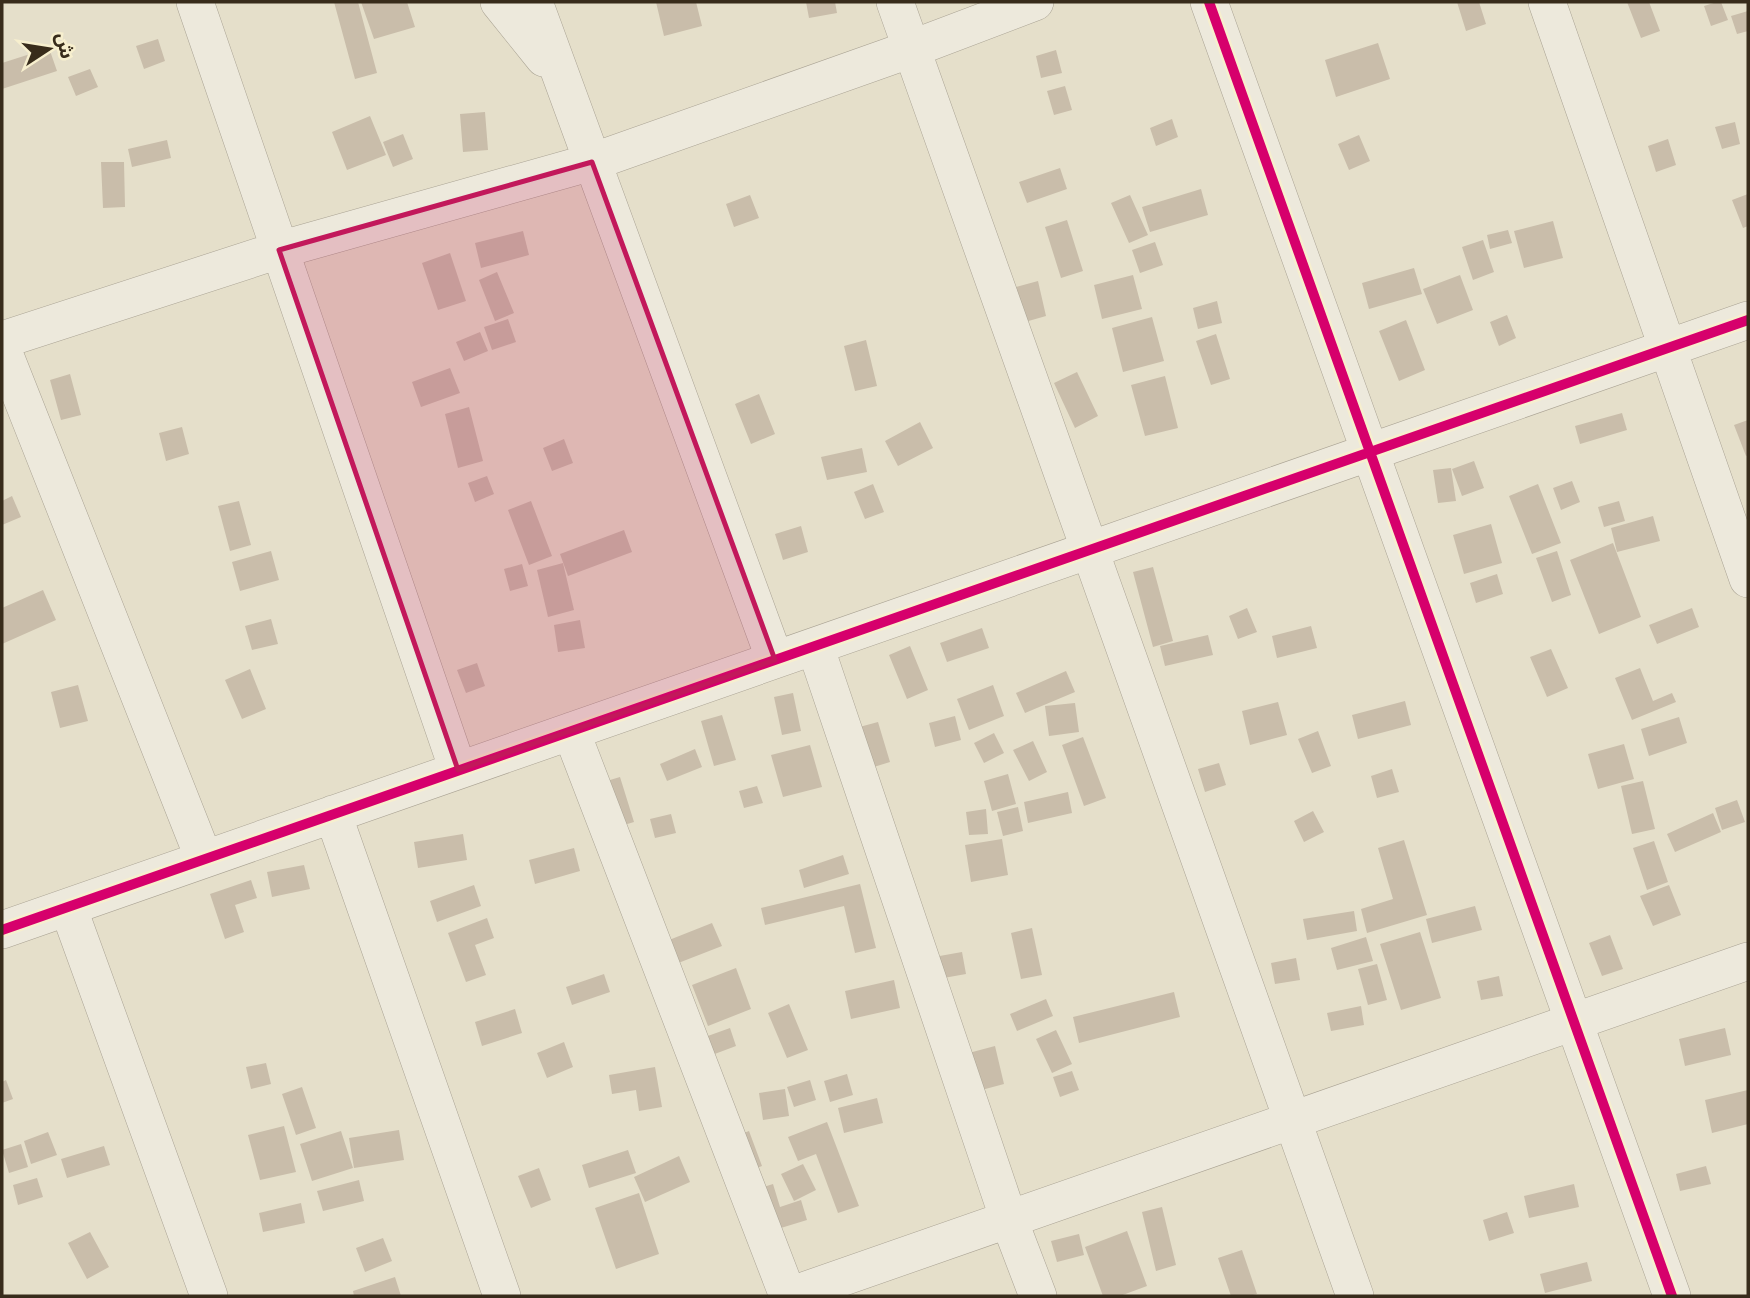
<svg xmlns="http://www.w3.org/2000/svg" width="1750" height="1298" font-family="'Roboto Serif','Noto Sans Arabic',serif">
<rect width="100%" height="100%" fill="#e5dfca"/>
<path fill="#c9bdaa" d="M334 2H358L377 73 355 79Z
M361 2H407L415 27 374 39Z
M656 2H696L702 26 664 36Z
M806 2H835L837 13 809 18Z
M1457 2H1479L1486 24 1466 31Z
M1627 2H1649L1660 31 1641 38Z
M1717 2H1721L1728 20 1711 26 1704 6Z
M1748 11V31L1737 34 1731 16Z
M158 39 165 61 144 69 136 46Z
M1378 43 1390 79 1336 97 1325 60Z
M49 48 57 71 2 89V63Z
M1056 50 1062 73 1041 78 1036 56Z
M90 69 98 87 76 96 68 77Z
M1065 86 1072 110 1054 115 1047 91Z
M485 112 488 150 463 152 460 114Z
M370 116 386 155 347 170 332 132Z
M1172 119 1178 137 1156 146 1150 128Z
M1735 122 1740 144 1722 149 1715 127Z
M403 134 413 159 393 167 383 142Z
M1359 135 1370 161 1349 170 1338 144Z
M1668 139 1676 165 1656 172 1648 146Z
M167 140 171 158 132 167 128 149Z
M101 162H124L125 207 103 208Z
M1060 168 1067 189 1027 203 1019 182Z
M1201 189 1208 215 1150 232 1142 207Z
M1748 194V226L1743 228 1732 200Z
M750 195 759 218 734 227 726 204Z
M1130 195 1148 235 1129 243 1111 203Z
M1067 220 1083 271 1061 278 1045 227Z
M1553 221 1563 258 1524 268 1514 231Z
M1508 230 1512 243 1490 249 1487 235Z
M523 231 529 255 481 268 475 243Z
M1483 240 1494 272 1473 280 1462 247Z
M1155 242 1163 265 1140 273 1132 250Z
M450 253 466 301 438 310 422 263Z
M1414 268 1422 294 1369 309 1362 283Z
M497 272 514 313 495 321 479 280Z
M1133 275 1142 309 1102 319 1094 285Z
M1460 275 1473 310 1437 324 1423 289Z
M1038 281 1046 316 1025 322 1016 287Z
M1217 301 1222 323 1198 329 1193 308Z
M1507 315 1516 338 1499 346 1490 322Z
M1152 317 1164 361 1123 372 1112 328Z
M508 319 516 342 492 350 484 327Z
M1406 320 1425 370 1399 381 1379 331Z
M480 332 488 351 464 361 456 342Z
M1216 334 1230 379 1211 385 1196 341Z
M866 340 877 386 855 391 844 346Z
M450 368 460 393 421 407 412 382Z
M1077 372 1098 416 1075 428 1054 383Z
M70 374 81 415 61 420 50 380Z
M1165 376 1178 428 1145 436 1131 385Z
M759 394 775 434 751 444 735 404Z
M469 407 483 461 458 468 445 414Z
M1622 413 1627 430 1580 444 1575 426Z
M1748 420V455L1746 456 1734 425Z
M920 422 933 448 898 466 885 441Z
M182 427 189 454 166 461 159 433Z
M564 439 573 463 552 471 543 448Z
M862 448 867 472 827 480 821 457Z
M1474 461 1484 488 1462 496 1452 469Z
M1451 468 1456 501 1438 503 1433 470Z
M487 476 494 494 475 502 468 483Z
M1572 481 1580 502 1561 510 1553 488Z
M873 484 884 512 865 519 854 492Z
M1538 484 1561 543 1532 554 1509 496Z
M12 496 21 517 2 525V501Z
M239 501 251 545 230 551 218 506Z
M531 501 552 556 529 565 508 510Z
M1619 501 1625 521 1604 527 1598 507Z
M1653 516 1660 541 1617 552 1611 528Z
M1491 524 1502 563 1464 574 1453 535Z
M801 526 808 552 783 560 775 534Z
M624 530 632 552 568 576 560 554Z
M1613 543 1641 617 1599 634 1570 560Z
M271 551 279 580 240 591 232 562Z
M1557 551 1571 595 1552 602 1536 558Z
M563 563 574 610 548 617 537 570Z
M522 564 528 586 510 591 504 569Z
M1153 567 1173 641 1153 647 1133 572Z
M1497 574 1503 594 1476 603 1470 583Z
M43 590 56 620 2 644V608Z
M1247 608 1257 632 1238 639 1229 616Z
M1692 608 1699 627 1657 644 1649 625Z
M271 619 278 644 252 650 245 626Z
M580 620 585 648 558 652 554 625Z
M1311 626 1317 648 1277 658 1272 636Z
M982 628 989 648 947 662 940 643Z
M1208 635 1213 655 1165 666 1160 646Z
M910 646 928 690 907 699 889 655Z
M1551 649 1568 688 1547 697 1530 657Z
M477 663 485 686 466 693 457 670Z
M1640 668 1653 701 1672 693 1676 702 1632 720 1615 678Z
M250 669 266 709 242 719 225 680Z
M1066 671 1075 692 1025 713 1016 693Z
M78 685 88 721 60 728 51 692Z
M993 685 1004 716 969 730 957 699Z
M793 693 801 731 782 735 774 697Z
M1405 701 1411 725 1358 739 1352 715Z
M1278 702 1287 735 1250 745 1242 711Z
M1075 703 1079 732 1049 736 1045 706Z
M722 715 736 760 714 766 701 721Z
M955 716 961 740 935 747 929 723Z
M1679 717 1687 743 1649 756 1641 729Z
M878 722 890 762 864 770 852 729Z
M1318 731 1331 766 1312 773 1298 739Z
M994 733 1004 753 984 763 974 743Z
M1083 737 1106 798 1084 806 1062 745Z
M1033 741 1047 772 1029 781 1013 750Z
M1624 744 1634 779 1598 789 1588 754Z
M810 745 822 787 783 797 771 755Z
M695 749 702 767 667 781 660 764Z
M1219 763 1226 785 1205 792 1198 769Z
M1392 769 1399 792 1377 798 1371 776Z
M1008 774 1016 804 992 811 984 781Z
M620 777 634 822 614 828 600 783Z
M1643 781 1655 829 1632 834 1621 786Z
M757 786 763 803 744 808 739 791Z
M1068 792 1072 813 1028 823 1024 802Z
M1737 800 1745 822 1722 830 1715 808Z
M1018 807 1023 831 1003 836 997 812Z
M986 809 988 834 969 835 966 812Z
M1313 811 1324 832 1304 842 1294 821Z
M1713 813 1721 832 1675 852 1667 834Z
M671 814 676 833 655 838 650 819Z
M463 834 467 860 418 868 414 842Z
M1002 839 1008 875 971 882 965 845Z
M1404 840 1427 915 1367 933 1361 909 1393 899 1378 848Z
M1654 841 1668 882 1647 890 1633 848Z
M574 848 580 871 535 884 529 860Z
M843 855 849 874 804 888 799 870Z
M304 865 310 889 272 897 267 872Z
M251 880 257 898 235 905 244 932 225 939 210 894Z
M860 884 876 948 855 953 844 906 765 925 761 908Z
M474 885 481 906 437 922 430 901Z
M1669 885 1681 915 1653 926 1640 896Z
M1475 906 1482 930 1432 943 1426 919Z
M1354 911 1357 931 1307 940 1303 919Z
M487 918 494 938 475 945 486 975 466 982 448 933Z
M712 923 722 946 668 967 659 944Z
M1032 928 1042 975 1021 979 1011 933Z
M1420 932 1441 998 1401 1010 1380 944Z
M1610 935 1623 969 1602 976 1589 943Z
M1366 937 1373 961 1337 970 1331 948Z
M962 952 966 974 938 979 934 957Z
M1296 958 1300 980 1275 984 1271 963Z
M1377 964 1387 1000 1368 1005 1358 969Z
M736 968 751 1009 708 1026 692 985Z
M604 974 610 992 572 1005 566 987Z
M1499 976 1503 996 1481 1000 1477 981Z
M894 980 900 1008 851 1019 845 991Z
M1174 992 1180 1017 1079 1043 1073 1017Z
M1046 999 1053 1016 1017 1031 1010 1014Z
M789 1004 808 1050 787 1058 768 1013Z
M1361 1006 1364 1025 1331 1031 1327 1013Z
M515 1009 522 1033 482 1046 475 1022Z
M730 1028 736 1046 712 1055 705 1037Z
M1725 1028 1731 1055 1685 1066 1679 1039Z
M1056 1030 1072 1064 1052 1073 1036 1039Z
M564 1042 573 1067 547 1078 537 1053Z
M995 1046 1004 1084 974 1092 965 1054Z
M266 1063 271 1084 251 1089 246 1067Z
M655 1067 662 1107 639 1111 636 1090 612 1094 609 1075Z
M1072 1071 1079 1090 1060 1097 1053 1077Z
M847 1074 853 1095 830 1102 824 1081Z
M6 1080 13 1099 2 1103V1082Z
M810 1080 816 1100 794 1107 787 1087Z
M302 1087 316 1128 296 1135 282 1094Z
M785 1089 789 1116 763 1120 759 1093Z
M1748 1090V1124L1712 1133 1705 1100Z
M877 1098 883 1123 844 1133 838 1108Z
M827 1122 859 1206 838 1213 816 1154 798 1161 788 1137Z
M284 1126 296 1172 260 1180 248 1135Z
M399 1130 404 1160 354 1168 349 1138Z
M341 1131 353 1168 312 1181 300 1144Z
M749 1131 762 1166 741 1174 728 1139Z
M48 1132 57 1155 31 1164 24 1141Z
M21 1144 28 1167 9 1173 2 1150Z
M104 1146 110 1165 67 1178 61 1159Z
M628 1150 636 1173 589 1188 582 1165Z
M679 1156 690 1182 645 1202 634 1177Z
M803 1164 816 1190 794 1201 781 1174Z
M1706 1166 1711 1184 1680 1191 1676 1174Z
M539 1168 551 1200 531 1208 518 1176Z
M37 1178 43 1197 18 1205 13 1185Z
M359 1180 364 1201 323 1211 317 1191Z
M773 1184 780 1207 801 1200 807 1220 761 1234 748 1192Z
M1574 1184 1579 1207 1529 1218 1524 1196Z
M639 1193 659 1254 616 1269 595 1208Z
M301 1203 305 1223 263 1232 259 1213Z
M1162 1207 1176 1265 1156 1271 1142 1212Z
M1507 1212 1514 1233 1489 1241 1483 1220Z
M1127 1231 1147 1286 1120 1296H1103L1085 1247Z
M90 1232 109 1267 87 1279 68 1243Z
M1079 1234 1084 1255 1057 1262 1051 1241Z
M383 1238 392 1261 365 1272 356 1248Z
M1242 1250 1257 1294 1249 1296H1231L1218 1258Z
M1587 1262 1592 1281 1545 1293 1540 1274Z
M395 1277 401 1296H354L353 1291Z"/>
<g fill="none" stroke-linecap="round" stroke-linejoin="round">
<g stroke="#aaa394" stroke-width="38">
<path id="minor" d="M195 2 458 770
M499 2 544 58
M534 2 775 660
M895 2 1355 1296
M1209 2 1672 1296
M1547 2 1748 579
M2 340 279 250 592 162 911 49 1035 2
M2 348 204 859
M815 646 1009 1220 1038 1296
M571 731 788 1296
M333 814 502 1296
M68 907 209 1296
M2 930 1748 320
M789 1296 1748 961"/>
</g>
<use href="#minor" stroke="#ede9dc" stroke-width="37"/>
<g stroke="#f7efce" stroke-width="15">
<path id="cycleway" d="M1209 2 1672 1296
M2 930 1748 320"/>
</g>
<use href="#cycleway" stroke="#d6006c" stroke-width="10"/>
</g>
<path fill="#c2185b" fill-opacity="0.2" stroke="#c2185b" stroke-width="5" stroke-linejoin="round" d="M592 162 775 660 458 770 279 250Z"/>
<rect width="1750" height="1298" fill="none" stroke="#382c1b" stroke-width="7"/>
<g transform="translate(49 49) rotate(78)" stroke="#f7efce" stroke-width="5" paint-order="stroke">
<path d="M0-5L12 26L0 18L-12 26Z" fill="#382c1b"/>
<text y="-10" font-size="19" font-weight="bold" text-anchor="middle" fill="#382c1b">ش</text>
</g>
</svg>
